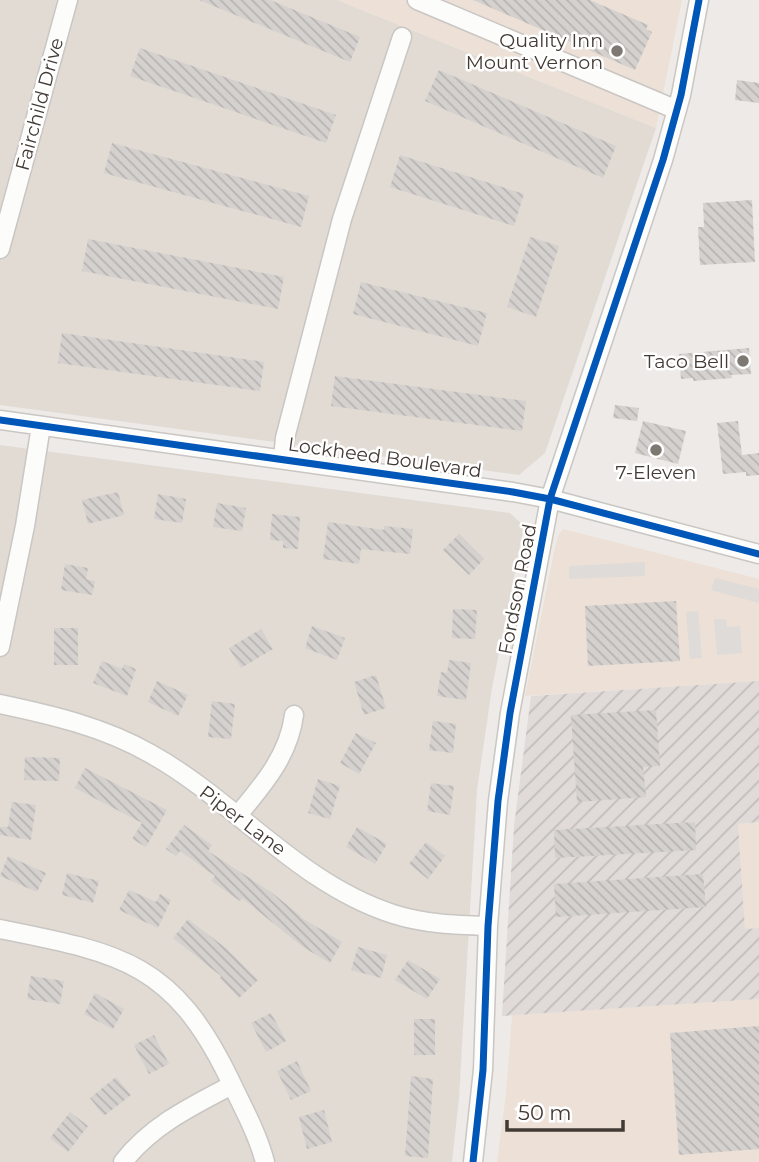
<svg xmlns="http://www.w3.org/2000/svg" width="759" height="1162" font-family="Montserrat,sans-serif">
<defs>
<pattern id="industrial-furrows" width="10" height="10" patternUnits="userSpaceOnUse" patternTransform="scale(1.75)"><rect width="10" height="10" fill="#e0dbd8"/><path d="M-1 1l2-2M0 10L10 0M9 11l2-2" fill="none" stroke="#c1bdba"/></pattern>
<pattern id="building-back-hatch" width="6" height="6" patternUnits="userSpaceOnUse" patternTransform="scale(1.75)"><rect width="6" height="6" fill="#d5d1ce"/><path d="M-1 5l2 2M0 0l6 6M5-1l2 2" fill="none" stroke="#b8b4b2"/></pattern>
</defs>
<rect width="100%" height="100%" fill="#edeae7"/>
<path fill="#e1dbd4" d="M0 0H337L656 128 545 453 519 475 0 405Z
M0 445 510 513 521 523 523 531 492 688 477 790 459 1098 452 1162H0Z"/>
<path fill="#ece0d7" d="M337 0H682L656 128Z
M563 529 759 579V681L525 696 555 548 558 536Z
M759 822V928L745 929 738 824Z
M759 999V1162H497L506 1094 512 1015Z"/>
<path fill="url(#industrial-furrows)" d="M759 681V822L738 824 745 929 759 928V999L502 1016 514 826 531 696Z"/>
<path fill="#dedbd8" d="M645 562V576L569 579V566Z
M715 578 759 589V603L711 590Z
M698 611 702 658 690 659 686 612Z
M714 619H726L727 627 740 626 742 653 717 655Z"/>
<path fill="url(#building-back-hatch)" d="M199 0H270L360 37 350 62Z
M473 0H590L648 25 646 29 652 32 635 70Z
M140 48 336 115 326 143 130 76Z
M439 70 616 146 603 178 425 101Z
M737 80 759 83V103L735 100Z
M112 143 309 196 301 227 104 173Z
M400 155 524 194 514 226 390 187Z
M752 200 755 262 700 265 698 227H704L703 203Z
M530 237 559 246 536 317 507 307Z
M88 239 284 277 278 309 82 271Z
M361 282 487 313 478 346 353 314Z
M62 333 264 362 260 391 58 363Z
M749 348 751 374 731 375 732 378 693 381V378L681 379 679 354Z
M335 376 526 401 522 431 331 406Z
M615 405 639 408 637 421 613 418Z
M643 421 686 431 678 464 635 453Z
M738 421 742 455 759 453V475L746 476V472L723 474 717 423Z
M118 492 124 515 88 524 82 500Z
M158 494 186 499 182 523 154 519Z
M217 503 246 508 242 531 213 527Z
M272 514 300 517 298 549 283 548V541L270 540Z
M328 522 384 530V526L413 529 410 554 361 549 359 564 323 559Z
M459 534 484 559 469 575 443 550Z
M65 564 88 568 86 579 95 581 92 595 61 590Z
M676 601 680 661 588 666 585 606Z
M453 609 477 610 475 639 452 638Z
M312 626 345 638 337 660 305 648Z
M54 628H78V665H54Z
M261 629 273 649 241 668 229 648Z
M449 660 471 663 466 700 437 696 441 672 447 673Z
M102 661 122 669 124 664 136 669 127 696 93 683Z
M376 675 386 708 364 715 354 682Z
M157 681 188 695 178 716 148 702Z
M212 701 235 704 231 739 208 737Z
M656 710 660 766 643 767 646 797 577 802 571 715Z
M433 721 456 724 453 753 429 750Z
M356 733 376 743 359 774 340 763Z
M25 757 60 758 59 781 24 780Z
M85 768 167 810 146 847 132 839 142 823 75 788Z
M318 779 340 786 330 819 308 813Z
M431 783 454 786 450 815 427 811Z
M12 802 36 805 31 840 0 835V827H8Z
M695 822 696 850 555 858 554 830Z
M184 825 212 845 208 851 271 892 301 916 300 917 342 942 330 963 303 947 242 898 240 901 211 881 215 876 180 851 176 856 166 849Z
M357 827 387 844 375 864 346 847Z
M426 842 445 856 428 879 409 864Z
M8 856 46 873 37 892 0 876Z
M67 873 99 881 93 903 62 895Z
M703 874 706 907 556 917 554 884Z
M129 890 156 902 160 894 171 900 158 928 119 910Z
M188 919 227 949 258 980 239 998 220 978 221 976 173 938Z
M358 947 387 955 381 978 351 970Z
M408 960 440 979 427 999 395 980Z
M31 976 64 981 60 1004 27 999Z
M95 993 124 1009 113 1029 84 1014Z
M271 1013 286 1041 266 1052 251 1023Z
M414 1019H435V1055H414Z
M759 1026V1149L679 1155 670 1033Z
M154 1035 169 1064 149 1074 134 1045Z
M297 1061 311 1091 291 1100 277 1071Z
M411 1076 433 1079 428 1158 405 1156Z
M116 1077 131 1095 104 1116 90 1098Z
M324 1110 332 1142 307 1149 299 1117Z
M70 1112 88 1126 68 1152 50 1138Z"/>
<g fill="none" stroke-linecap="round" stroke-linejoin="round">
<g stroke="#c9c6c3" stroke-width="21">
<path id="minor" d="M417 0 677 110
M0 249 68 0
M0 420 513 492 550 499 759 554
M283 458 285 438 342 219 402 37
M0 647 25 526 41 426
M0 704C52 715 104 727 151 754 235 801 299 884 393 914 424 924 456 925 488 926
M238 815C263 785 289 755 294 715
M0 929C119 953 172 961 229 1078 242 1106 257 1132 265 1162
M123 1162C152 1125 192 1106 232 1085
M473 1162 483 1070 488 926 498 801 510 713 550 499 663 160 681 95 699 0"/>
</g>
<use href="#minor" stroke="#fcfcfb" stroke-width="18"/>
<g stroke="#fff" stroke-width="11">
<path id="cycleway" d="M0 420 513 492 550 499 759 554
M473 1162 483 1070 488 926 498 801 510 713 550 499 663 160 681 95 699 0"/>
</g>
<use href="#cycleway" stroke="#0057b8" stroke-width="7"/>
</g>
<g fill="#7e7873" stroke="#fff" stroke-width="2.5">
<circle cx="617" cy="51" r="7"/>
<circle cx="743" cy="361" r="7"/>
<circle cx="656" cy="450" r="7"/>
</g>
<g text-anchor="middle" stroke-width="5" stroke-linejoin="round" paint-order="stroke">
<g font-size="19" fill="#423a34" stroke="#fff" text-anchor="end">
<text x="603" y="47">Quality Inn<tspan x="603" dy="22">Mount Vernon</tspan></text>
<text x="729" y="368">Taco Bell</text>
<text x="656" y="479" text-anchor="middle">7-Eleven</text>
</g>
<g font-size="19" fill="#423a34" stroke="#fff">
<text transform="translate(39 104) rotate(-75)" y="7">Fairchild Drive</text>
<text transform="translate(385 457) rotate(8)" y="7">Lockheed Boulevard</text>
<text transform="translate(517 589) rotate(-79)" y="7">Fordson Road</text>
<text transform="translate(243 820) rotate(37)" y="7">Piper Lane</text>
</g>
</g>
<path d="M507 1120v10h116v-10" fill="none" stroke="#423a34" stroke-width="3.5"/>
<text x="518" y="1120" font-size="21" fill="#423a34" stroke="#ffffff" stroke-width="5" paint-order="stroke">50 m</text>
</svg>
